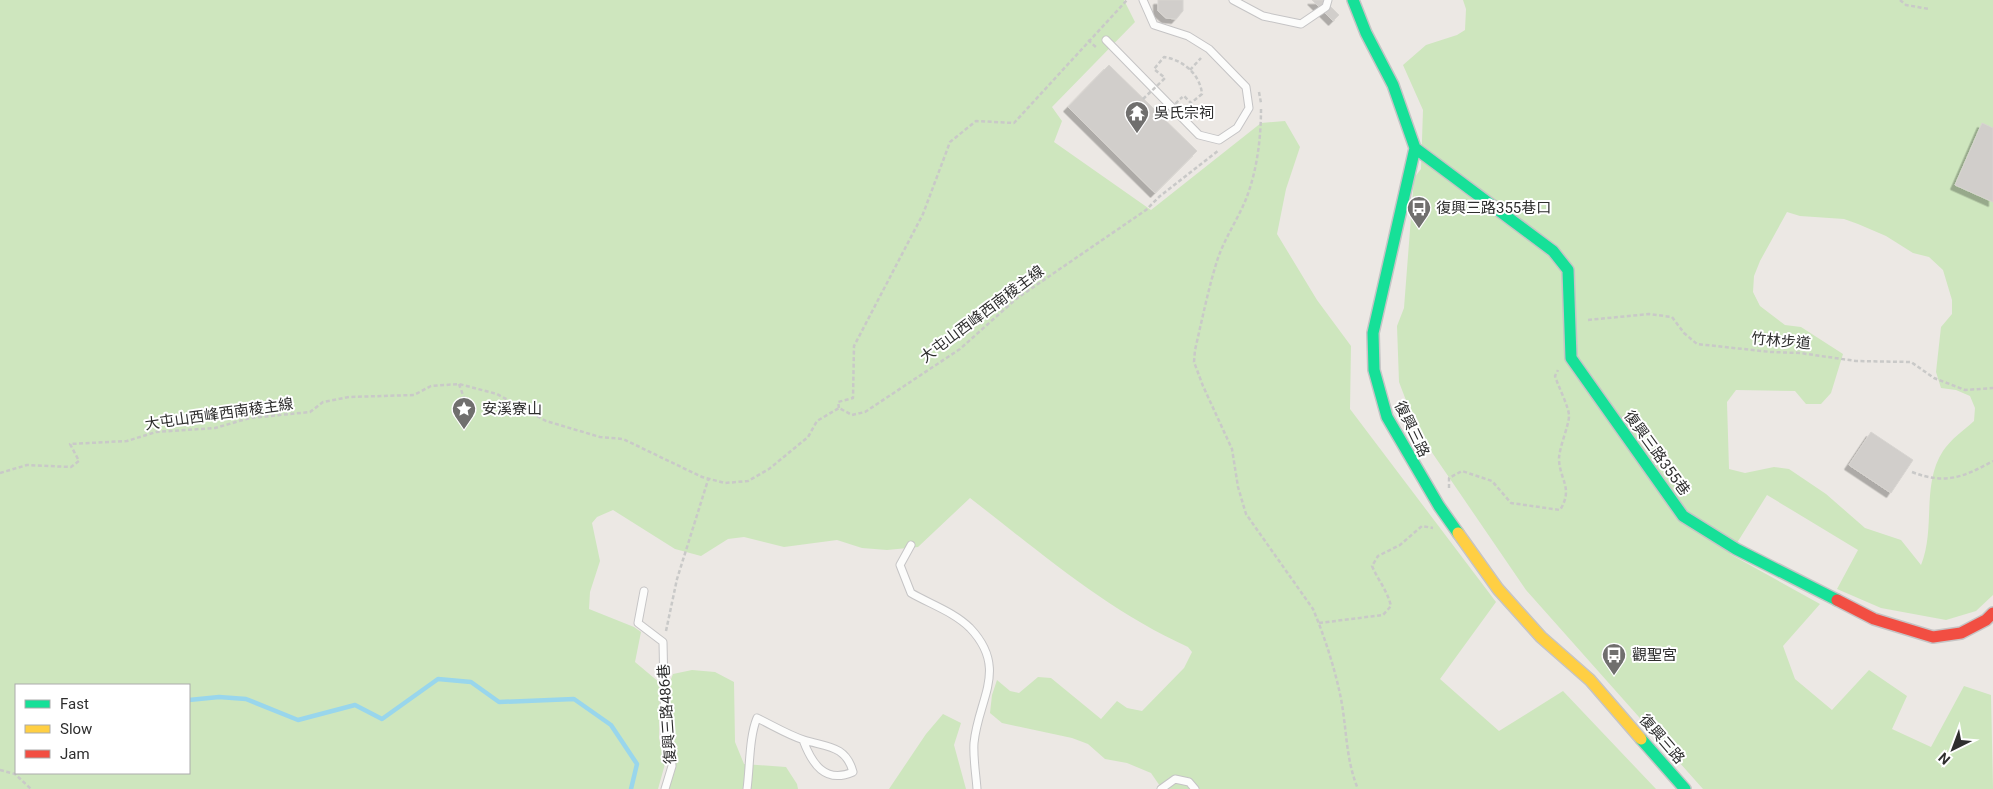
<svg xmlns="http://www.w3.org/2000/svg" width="1993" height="789" font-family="Roboto,'Noto Sans TC',sans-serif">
<defs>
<filter id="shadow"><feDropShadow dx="-4.5" dy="4.5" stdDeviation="0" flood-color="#0004"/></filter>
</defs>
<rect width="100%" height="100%" fill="#ece8e4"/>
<path fill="#cee6be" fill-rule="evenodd" d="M0 0H1124L1135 22 1052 107 1062 121 1054 142 1151 210 1261 123 1285 121 1300 147 1286 189 1277 234 1317 300 1351 346 1350 409 1496 602 1440 679 1499 731 1563 691 1656 789H1162L1151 773 1127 763 1105 759 1088 744 1072 738 1002 723 990 713 992 695 997 680 1010 691 1019 693 1038 677 1051 678 1101 719 1117 701 1127 708 1142 711 1184 668 1192 652 1188 647C1106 610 1040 552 970 498L918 547 887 550 862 548 837 540 784 547 744 537 728 539 701 556 675 549 613 510 597 517 592 523 600 561 590 592 589 609 634 627 641 632 635 662 660 683 659 738 665 764 658 789H0ZM16 685H189V773H16Z
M1463 0H1993V595L1976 611 1946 620 1881 608 1837 589 1858 550 1767 495 1730 554 1820 604 1783 646 1795 679 1832 710 1869 670 1907 696 1892 729 1931 747 1964 686 1991 695 1993 789H1703L1526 590 1418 432 1399 382 1397 326 1404 308 1414 178 1421 169 1423 110 1403 65 1426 45 1457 35 1465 30 1466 9ZM1787 212 1800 216 1844 219 1858 224 1886 236 1913 253 1929 257 1943 270 1952 300V314L1941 327 1936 372 1941 388 1956 390 1970 396 1975 408 1974 421C1963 431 1951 439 1943 451 1921 485 1936 528 1921 565L1901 540 1865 528 1826 494 1789 469 1774 467 1745 473 1729 469 1727 402 1736 390 1795 391 1806 404H1821L1831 393 1843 354 1801 327 1785 325 1760 306 1753 292 1754 276 1760 261Z
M692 670 715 672 734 682 735 742 744 764 786 767 797 784 798 789H667L670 780 668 687 673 674Z
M943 714 961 723 954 745 966 789H889L926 734Z"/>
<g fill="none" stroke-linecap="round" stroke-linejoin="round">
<path stroke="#99d6ec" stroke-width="4.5" d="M189 700 219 697 246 699 298 720 355 705 382 719 438 679 471 682 499 702 574 699 611 725 637 764 631 789"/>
</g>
<path fill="#d1cecb" stroke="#d7d4d0" filter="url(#shadow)" d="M1158 0H1183V11L1176 19 1166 18 1158 11Z
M1312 0H1324L1339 15 1333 21Z
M1109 65 1197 151 1155 193 1068 107Z
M1982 123 1993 128V202L1955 185Z
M1871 432 1913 460 1891 493 1849 465Z"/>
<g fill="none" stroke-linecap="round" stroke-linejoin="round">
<g stroke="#c5c4c5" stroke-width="9">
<path id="lane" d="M1233 0 1263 16 1301 24 1326 7 1328 0
M1106 40 1199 135 1219 140 1237 128 1249 108 1246 87 1209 49 1188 36 1154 25 1143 0
M911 545 900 565 911 593C930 604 954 612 970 628 1009 669 978 699 974 743 973 758 976 774 977 789
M644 591 638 623 663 642 665 736 671 753 672 766 665 789
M747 789C750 767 749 737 757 718 772 725 788 735 804 740 826 747 846 745 853 772 825 784 812 764 803 740
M1161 789 1175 779 1189 782 1195 789"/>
</g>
<g stroke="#c5c4c5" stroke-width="14">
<path id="fast" d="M1353 0 1366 33 1393 85 1415 148 1373 333 1374 370 1387 417 1439 506 1458 533
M1415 148 1553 251 1568 270 1571 358 1683 516 1736 549 1837 600
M1641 739 1685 789"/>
</g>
<g stroke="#c5c4c5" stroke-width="14">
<path id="slow" d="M1458 533 1498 589 1541 637 1590 680 1641 739"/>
</g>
<g stroke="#c5c4c5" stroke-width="14">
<path id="jam" d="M1837 600 1874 619 1933 637 1961 633 1986 620 1993 613"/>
</g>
<path stroke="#c9c9c8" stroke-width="2.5" stroke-dasharray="4 2.5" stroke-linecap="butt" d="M1900 0 1906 5 1929 9
M1088 40 1097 48
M1190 70 1201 58
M1162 81 1165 78 1154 69 1164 57C1183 60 1200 74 1202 94L1191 103 1184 96 1180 99
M1259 92 1261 103
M1261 109C1261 138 1257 171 1246 199 1238 219 1224 239 1217 261 1208 290 1202 320 1195 350L1194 362 1203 386 1232 449 1238 487 1246 514 1313 609C1324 635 1334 666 1340 694 1347 726 1345 758 1358 789
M1588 320 1649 314 1672 317 1684 333 1697 344 1771 352 1800 353 1856 361 1911 362 1934 378 1965 390 1993 388
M459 384 468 409 464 430
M839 408 838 402 853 398 854 346 923 214 950 142 976 121 1014 123 1127 0
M1912 472C1945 485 1964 477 1993 461
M0 473 27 465 71 467 79 461 70 444 127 441 156 432 215 428 250 418 310 412 323 402 349 397 414 395 431 386 459 384 497 394 546 421 600 437 623 439 702 477 725 483 748 481 769 469 808 437 817 421 839 408 852 415 865 412 960 349 1016 299 1146 210 1160 196 1219 150
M1449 488V478L1462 471 1492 481 1511 503 1560 510C1574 488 1559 479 1559 458 1560 445 1569 425 1569 416 1569 407 1558 386 1555 376L1558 370
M1319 623 1383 615 1391 606C1387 590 1378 580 1372 566L1378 556 1400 545 1422 526 1433 528
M666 631 677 579 708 480
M0 770 15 774 31 789"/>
<use href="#lane" stroke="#fcfcfb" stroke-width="7"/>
<use href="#fast" stroke="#16e098" stroke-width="11"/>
<use href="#slow" stroke="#ffcf43" stroke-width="11"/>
<use href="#jam" stroke="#f24e42" stroke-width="11"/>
<path stroke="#c9c9c8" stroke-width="2.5" stroke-dasharray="4 2.5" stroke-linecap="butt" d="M1143 99 1162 81
M1162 118 1180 99"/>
</g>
<defs>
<g id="temple-pin" transform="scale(1.25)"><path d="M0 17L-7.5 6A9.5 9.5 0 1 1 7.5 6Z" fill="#706f6e" stroke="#fff"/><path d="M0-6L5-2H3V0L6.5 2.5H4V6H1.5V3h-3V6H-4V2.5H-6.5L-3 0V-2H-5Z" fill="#fff"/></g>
<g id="bus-pin" transform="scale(1.25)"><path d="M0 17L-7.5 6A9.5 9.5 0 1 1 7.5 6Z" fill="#706f6e" stroke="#fff"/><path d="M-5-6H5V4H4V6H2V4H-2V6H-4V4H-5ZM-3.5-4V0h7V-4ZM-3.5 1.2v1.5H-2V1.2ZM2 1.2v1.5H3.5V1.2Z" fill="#fff"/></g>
<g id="sight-pin" transform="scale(1.25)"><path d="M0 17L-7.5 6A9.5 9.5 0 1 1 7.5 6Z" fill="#706f6e" stroke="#fff"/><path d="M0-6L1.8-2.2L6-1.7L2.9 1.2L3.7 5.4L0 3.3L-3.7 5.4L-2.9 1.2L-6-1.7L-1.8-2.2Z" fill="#fff"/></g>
</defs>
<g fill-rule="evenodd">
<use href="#temple-pin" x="1137" y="113"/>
<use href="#bus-pin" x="1419" y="208"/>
<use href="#sight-pin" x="464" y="409"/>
<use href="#bus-pin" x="1614" y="655"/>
</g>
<g text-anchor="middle" stroke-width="4" stroke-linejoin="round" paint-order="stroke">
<g font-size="15" fill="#2e2e2e" stroke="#fff" text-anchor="start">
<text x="1154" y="118">吳氏宗祠</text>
<text x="1436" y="213">復興三路355巷口</text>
<text x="482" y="414">安溪寮山</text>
<text x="1632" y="660">觀聖宮</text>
</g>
<g font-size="15" fill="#2e2e2e" stroke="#fff">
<text transform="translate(982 314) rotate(-37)" y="5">大屯山西峰西南稜主線</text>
<text transform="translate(1781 341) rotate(5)" y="5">竹林步道</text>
<text transform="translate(219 414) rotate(-8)" y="5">大屯山西峰西南稜主線</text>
<text transform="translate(1412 429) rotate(64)" y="5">復興三路</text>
<text transform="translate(1657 453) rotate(54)" y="5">復興三路355巷</text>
<text transform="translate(667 714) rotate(-94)" y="5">復興三路486巷</text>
<text transform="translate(1662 739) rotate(49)" y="5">復興三路</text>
</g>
</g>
<rect x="15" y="684" width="175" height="90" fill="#ffffff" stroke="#ababab"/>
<rect x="25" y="700" width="25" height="8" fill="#16e098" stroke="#ababab"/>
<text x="60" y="709" font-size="15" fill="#2e2e2e">Fast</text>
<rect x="25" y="725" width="25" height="8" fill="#ffcf43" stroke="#ababab"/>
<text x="60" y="734" font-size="15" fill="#2e2e2e">Slow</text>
<rect x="25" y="750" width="25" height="8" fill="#f24e42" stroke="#ababab"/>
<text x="60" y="759" font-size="15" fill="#2e2e2e">Jam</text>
<g transform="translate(1953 749) rotate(222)" stroke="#ffffff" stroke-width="4" paint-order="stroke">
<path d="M0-4L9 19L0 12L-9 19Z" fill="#2e2e2e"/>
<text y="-8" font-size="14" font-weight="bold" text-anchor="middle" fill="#2e2e2e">N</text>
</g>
</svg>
